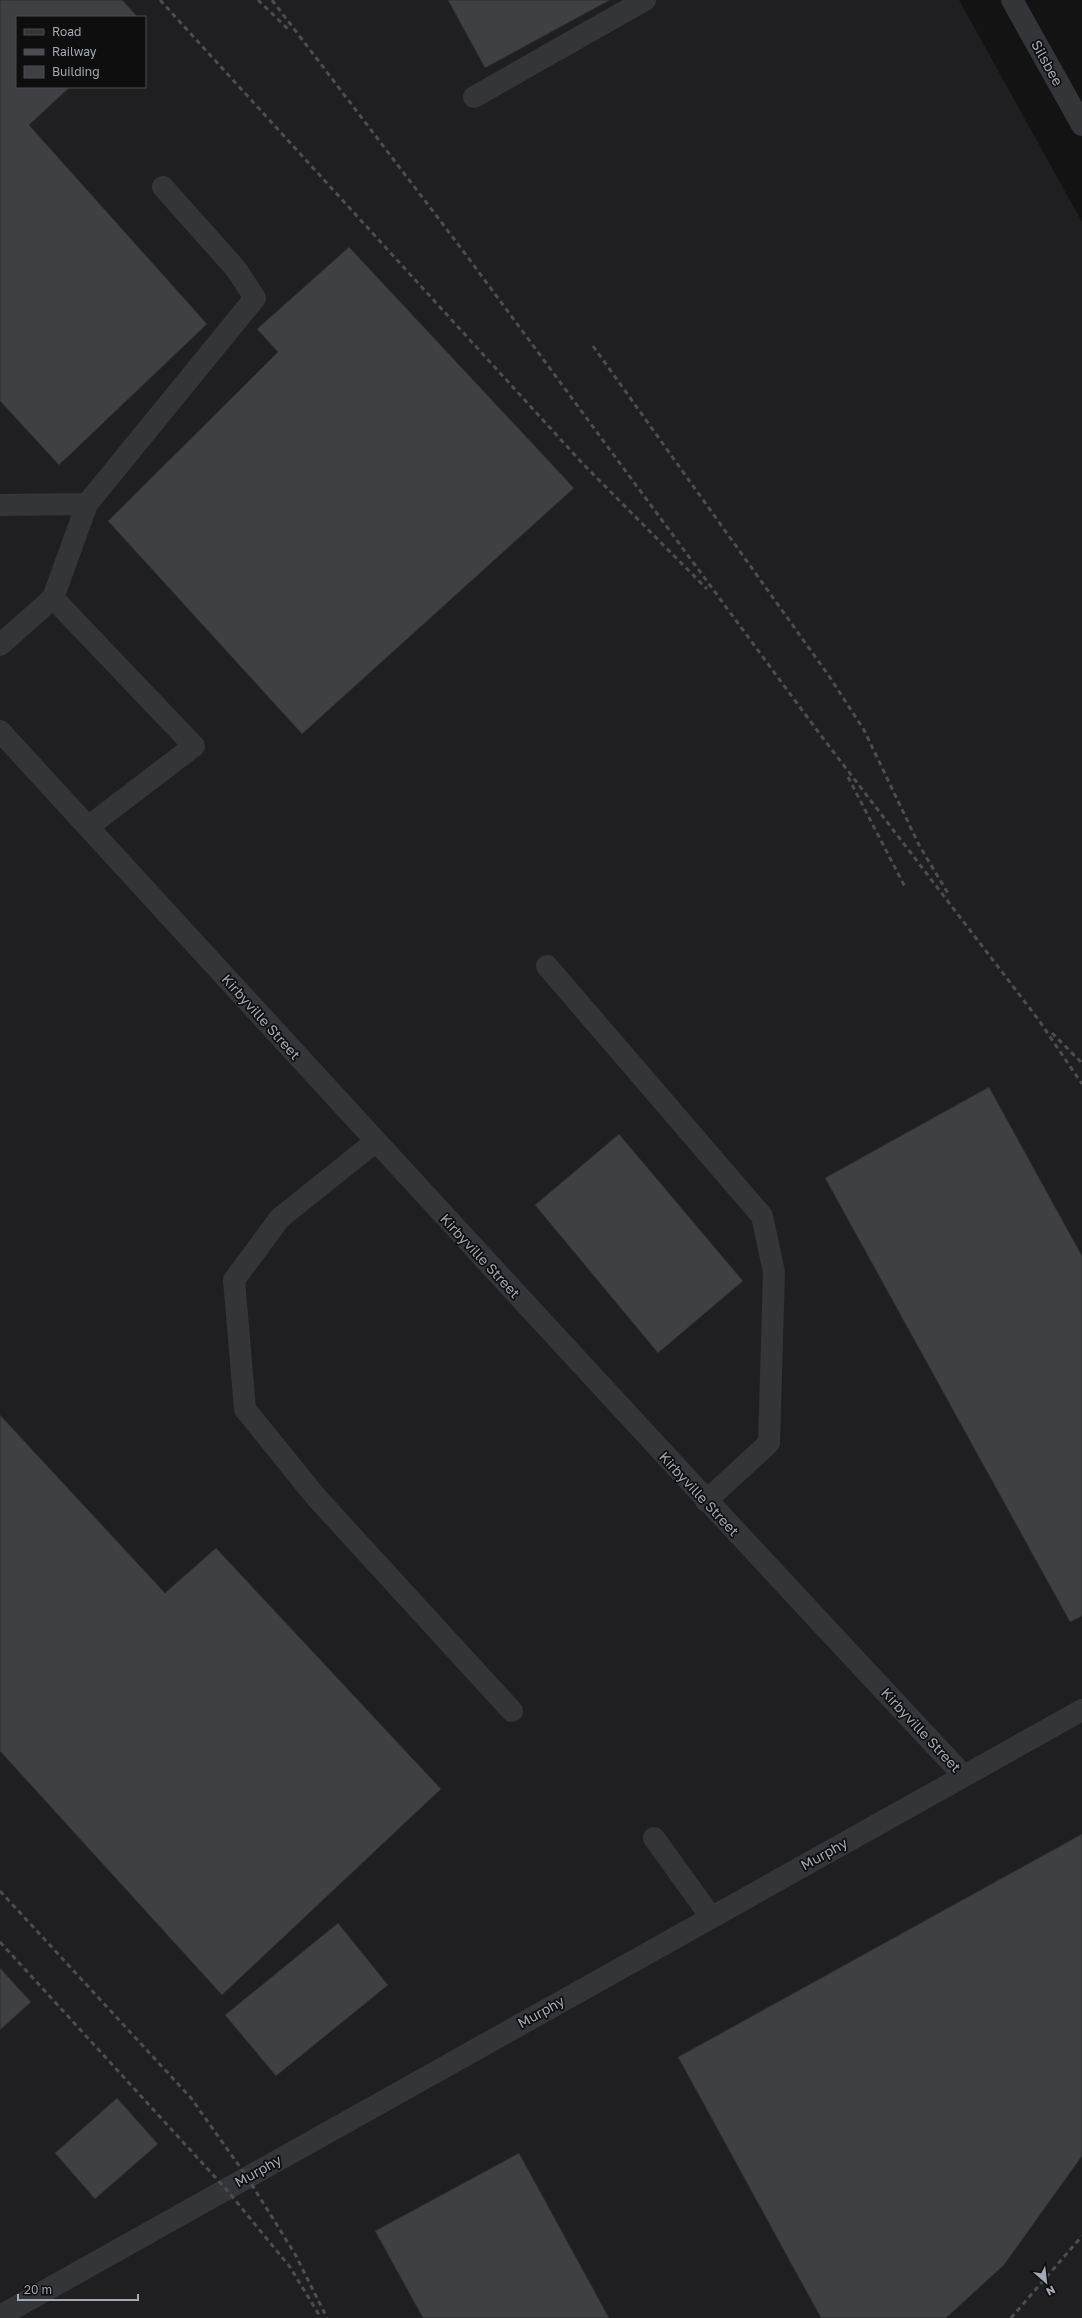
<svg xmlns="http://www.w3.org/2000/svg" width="1082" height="2318" font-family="'Golos Text',sans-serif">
<rect width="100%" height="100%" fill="#131314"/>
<path fill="#1f1f21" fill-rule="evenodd" d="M0 0H959L1082 222V2318H0ZM17 17H145V87H17Z"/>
<path fill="#3f4044" stroke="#2d2d30" d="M0 0H122L138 17H17V87H70L29 125 207 324 59 465 0 401Z
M448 0H610L485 68Z
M349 247 574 488 302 734 108 521 278 352 257 329Z
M989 1087 1082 1256V1616L1070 1622 825 1178Z
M619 1134 743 1281 658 1353 535 1205Z
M0 1415 165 1593 216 1548 441 1789 222 1995 0 1751Z
M1082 1834V2156L1004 2265 946 2318H821L678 2057Z
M338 1923 388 1985 276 2076 225 2015Z
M0 1968 31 2002 0 2030Z
M117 2098 158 2144 95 2199 55 2153Z
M519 2153 609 2318H423L375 2231Z"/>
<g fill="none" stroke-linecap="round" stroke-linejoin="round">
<path stroke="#343539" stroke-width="22" d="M1012 0 1082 125
M474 97 645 0
M0 505 87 504
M53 598 194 746 88 827
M0 645 53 598 87 504 255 298 236 269 163 187
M0 731C320 1080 640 1430 964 1776
M547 966 762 1216 774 1272 769 1443 706 1501
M375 1142 280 1218 234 1280 245 1409 316 1497 512 1711
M654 1838 711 1917
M0 2316 1082 1710"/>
<path stroke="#4b4d52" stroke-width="3" stroke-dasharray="5 4" stroke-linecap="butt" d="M160 0 583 464 707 589
M258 0 290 31
M272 0 464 252 819 733 1038 1019 1082 1084
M593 346 829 676 864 730 919 845 949 895
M848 777 905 887
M1052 1033 1082 1063
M0 1891 191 2098 247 2177 295 2254 327 2318
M0 1942 226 2189 290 2267 321 2318
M1011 2318 1082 2236"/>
</g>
<g text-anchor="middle" stroke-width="3.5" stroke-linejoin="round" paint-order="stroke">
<g font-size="14" fill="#a4aab5" stroke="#0e0e0f">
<text transform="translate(1047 63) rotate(61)" y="5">Silsbee</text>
<text transform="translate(261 1017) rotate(48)" y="5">Kirbyville Street</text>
<text transform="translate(480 1256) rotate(47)" y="5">Kirbyville Street</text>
<text transform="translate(699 1494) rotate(47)" y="5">Kirbyville Street</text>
<text transform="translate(921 1730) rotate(47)" y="5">Kirbyville Street</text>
<text transform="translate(824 1854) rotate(-29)" y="5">Murphy</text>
<text transform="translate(541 2012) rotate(-29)" y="5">Murphy</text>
<text transform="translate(258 2171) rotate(-29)" y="5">Murphy</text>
</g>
</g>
<rect x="16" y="16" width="130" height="72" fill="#0e0e0f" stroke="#4a4c51"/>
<rect x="24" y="29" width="20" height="6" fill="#343539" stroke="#4a4c51"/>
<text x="52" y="36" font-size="12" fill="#a4aab5">Road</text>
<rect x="24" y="49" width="20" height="6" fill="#4b4d52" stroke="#4a4c51"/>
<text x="52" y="56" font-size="12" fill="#a4aab5">Railway</text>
<rect x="24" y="66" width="20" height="12" fill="#3f4044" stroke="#4a4c51"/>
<text x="52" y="76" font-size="12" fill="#a4aab5">Building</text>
<g transform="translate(1046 2282) rotate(152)" stroke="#0e0e0f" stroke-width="3" paint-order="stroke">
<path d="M0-3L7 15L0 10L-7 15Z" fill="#a4aab5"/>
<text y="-6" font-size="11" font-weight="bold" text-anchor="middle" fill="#a4aab5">N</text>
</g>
<path d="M18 2294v6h120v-6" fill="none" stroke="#a4aab5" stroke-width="2"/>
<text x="24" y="2294" font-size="12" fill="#a4aab5" stroke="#0e0e0f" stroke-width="3" paint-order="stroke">20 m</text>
</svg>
